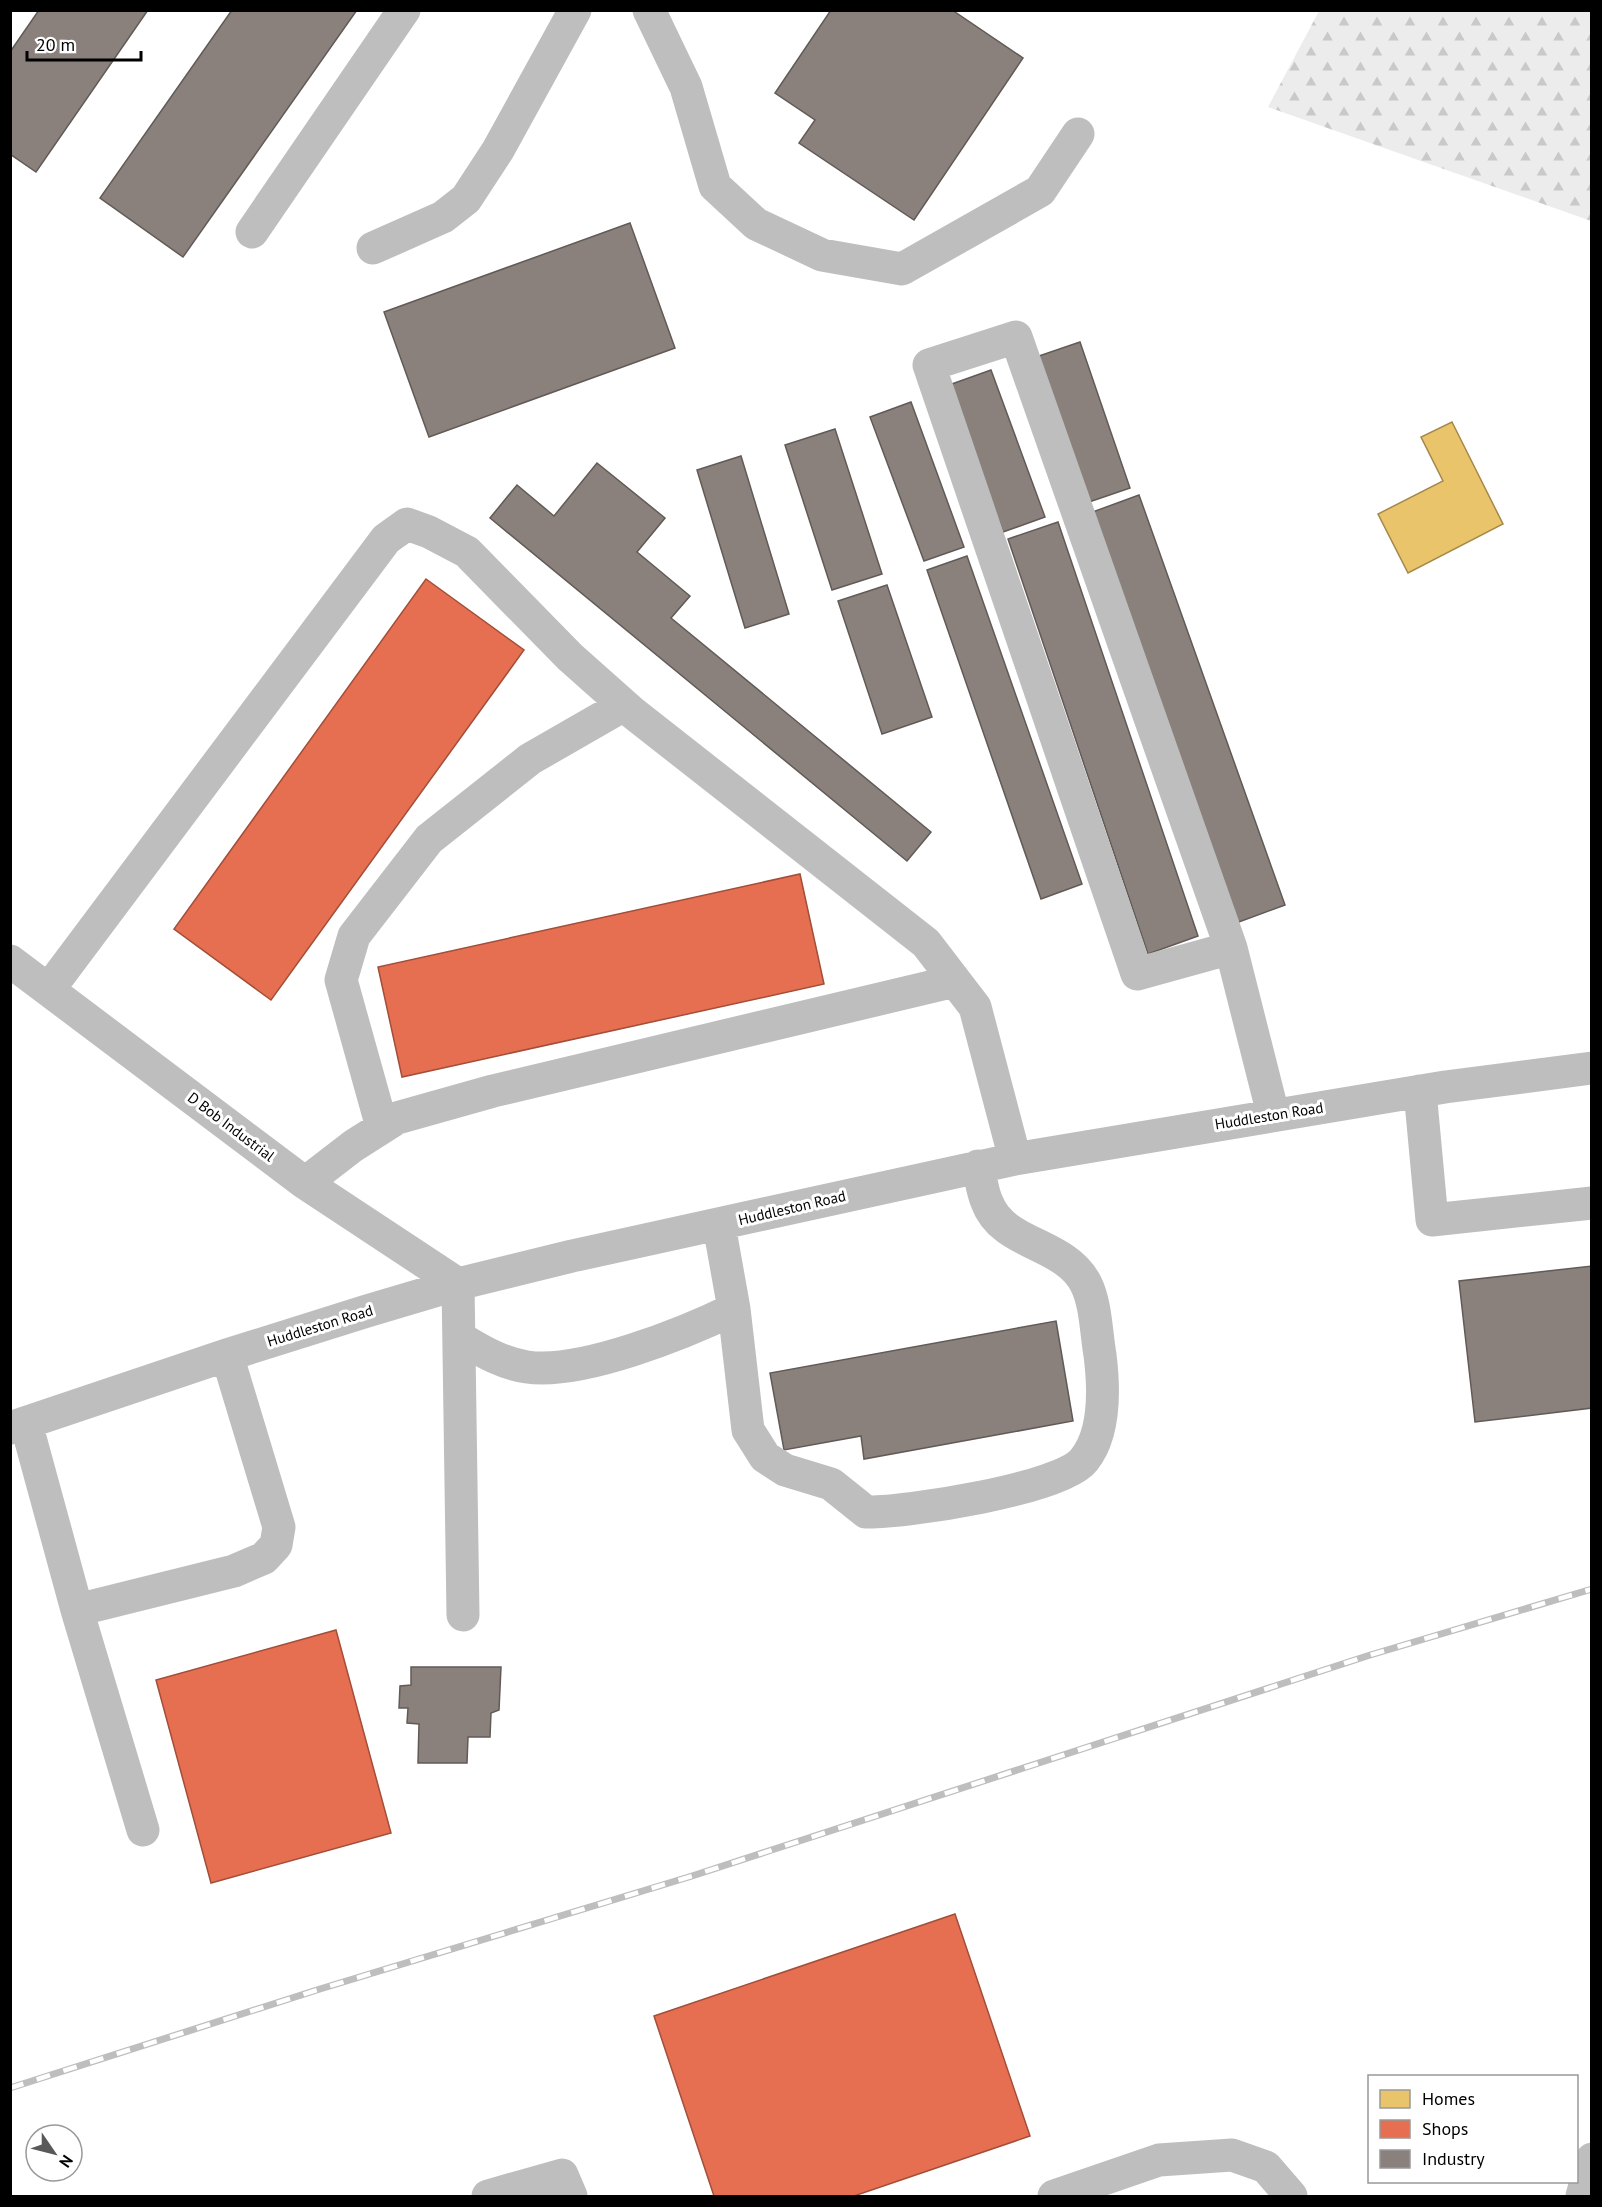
<svg xmlns="http://www.w3.org/2000/svg" width="1602" height="2207" font-family="'PT Sans',sans-serif">
<defs>
<pattern id="forest-firs" width="22" height="20" patternUnits="userSpaceOnUse" patternTransform="scale(1.5)"><rect width="22" height="20" fill="#ececec"/><path d="M5 1l3.5 6h-7zM16 11l3.5 6h-7z" fill="#c9c9c9"/></pattern>
</defs>
<rect width="100%" height="100%" fill="#fff"/>
<path fill="url(#forest-firs)" d="M1319 11H1591V221L1268 107Z"/>
<path fill="#e9c46a" stroke="#a3894a" stroke-width="1.5" d="M1452 422 1503 524 1408 573 1378 514 1443 481 1421 437Z"/>
<path fill="#e76f51" stroke="#a24e39" stroke-width="1.5" d="M426 579 524 650 271 1000 174 929Z
M800 874 824 984 402 1077 378 967Z
M336 1630 391 1833 211 1883 156 1680Z
M955 1914 1030 2136 854 2196H714L654 2016Z"/>
<path fill="#8a817c" stroke="#615a57" stroke-width="1.5" d="M39 10H148L36 172 10 154V52Z
M232 10H357L183 257 100 198Z
M831 10H952L1023 58 914 220 799 143 815 120 775 93Z
M630 223 675 348 429 437 384 312Z
M1080 342 1130 488 1089 502 1039 356Z
M991 370 1045 517 1003 532 949 385Z
M911 402 964 547 924 561 870 417Z
M835 429 882 574 832 590 785 445Z
M741 456 789 614 745 628 697 470Z
M597 463 665 518 637 552 690 596 671 618 931 832 907 861 490 518 517 485 554 516Z
M1139 495 1285 905 1236 923 1090 513Z
M1058 522 1198 936 1148 954 1008 539Z
M967 556 1082 884 1041 899 927 570Z
M887 585 932 717 882 734 838 601Z
M1592 1266V1408L1475 1422 1459 1281Z
M1056 1321 1073 1421 864 1459 861 1436 784 1450 770 1373Z
M411 1667H501L499 1710 491 1713 490 1737H468L467 1763H418L419 1724 407 1723 408 1708H399L400 1686 411 1685Z"/>
<g fill="none" stroke-linecap="round" stroke-linejoin="round">
<path stroke="#bebebe" stroke-width="33" d="M649 10 686 87 715 186 756 224 822 255 902 269 1040 191 1078 134
M252 232 404 10
M373 248 443 217 466 199 498 150 575 10
M1231 948 1016 337 929 365 1137 974 1231 948 1273 1114
M10 961 305 1183 458 1284 463 1615
M49 989 386 539 407 524 429 532 467 552 570 657 633 713 926 943 975 1007 1015 1159
M1420 1091 1432 1220 1592 1203
M382 1127 341 980 354 936 429 839 530 759 624 705
M305 1183 353 1146 397 1118 493 1091 955 981
M719 1225 734 1309 748 1430 765 1457 785 1470 831 1484 866 1512C904 1513 1062 1489 1084 1460 1106 1433 1104 1387 1100 1355 1096 1332 1096 1304 1086 1284 1065 1242 1003 1246 987 1202 982 1191 981 1178 978 1166
M460 1338C482 1351 501 1363 527 1367 581 1375 685 1333 734 1309
M26 1423 77 1610 143 1830
M10 1428 227 1355 367 1311 458 1284 572 1256 1015 1159 1445 1087 1592 1068
M77 1610 234 1571 264 1558 276 1545 279 1527 227 1355
M488 2196 562 2175 571 2196
M1054 2196 1159 2160 1232 2155 1266 2167 1291 2196
M1582 2196 1592 2159"/>
<g stroke="#bebebe" stroke-width="7">
<path id="rail" d="M10 2088 320 1989 692 1876 1367 1656 1592 1589"/>
</g>
<use href="#rail" stroke="#fff" stroke-width="4.5" stroke-dasharray="14" stroke-linecap="butt"/>
</g>
<g text-anchor="middle" stroke-width="6" stroke-linejoin="round" paint-order="stroke">
<g font-size="15" fill="#000" stroke="#fff">
<text transform="translate(1269 1116) rotate(-9)" y="5">Huddleston Road</text>
<text transform="translate(231 1127) rotate(37)" y="5">D Bob Industrial</text>
<text transform="translate(792 1208) rotate(-13)" y="5">Huddleston Road</text>
<text transform="translate(320 1326) rotate(-17)" y="5">Huddleston Road</text>
</g>
</g>
<rect width="1602" height="2207" fill="none" stroke="#000000" stroke-width="24"/>
<rect x="1368" y="2075" width="210" height="108" fill="#ffffff" stroke="#999999" stroke-width="1.5"/>
<rect x="1380" y="2090" width="30" height="18" fill="#e9c46a" stroke="#999999" stroke-width="1.5"/>
<text x="1422" y="2105" font-size="18" fill="#000000">Homes</text>
<rect x="1380" y="2120" width="30" height="18" fill="#e76f51" stroke="#999999" stroke-width="1.5"/>
<text x="1422" y="2135" font-size="18" fill="#000000">Shops</text>
<rect x="1380" y="2150" width="30" height="18" fill="#8a817c" stroke="#999999" stroke-width="1.5"/>
<text x="1422" y="2165" font-size="18" fill="#000000">Industry</text>
<g transform="translate(54 2153) rotate(125)"><circle r="28" fill="#ffffff" stroke="#999999" stroke-width="1.5"/>
<path d="M0-4.5L10 22L0 15L-10 22Z" fill="#595959"/>
<text y="-9" font-size="16" font-weight="bold" text-anchor="middle" fill="#000000">N</text>
</g>
<path d="M27 51v9h114v-9" fill="none" stroke="#000000" stroke-width="3"/>
<text x="36" y="51" font-size="18" fill="#000000" stroke="#ffffff" stroke-width="4.5" paint-order="stroke">20 m</text>
</svg>
